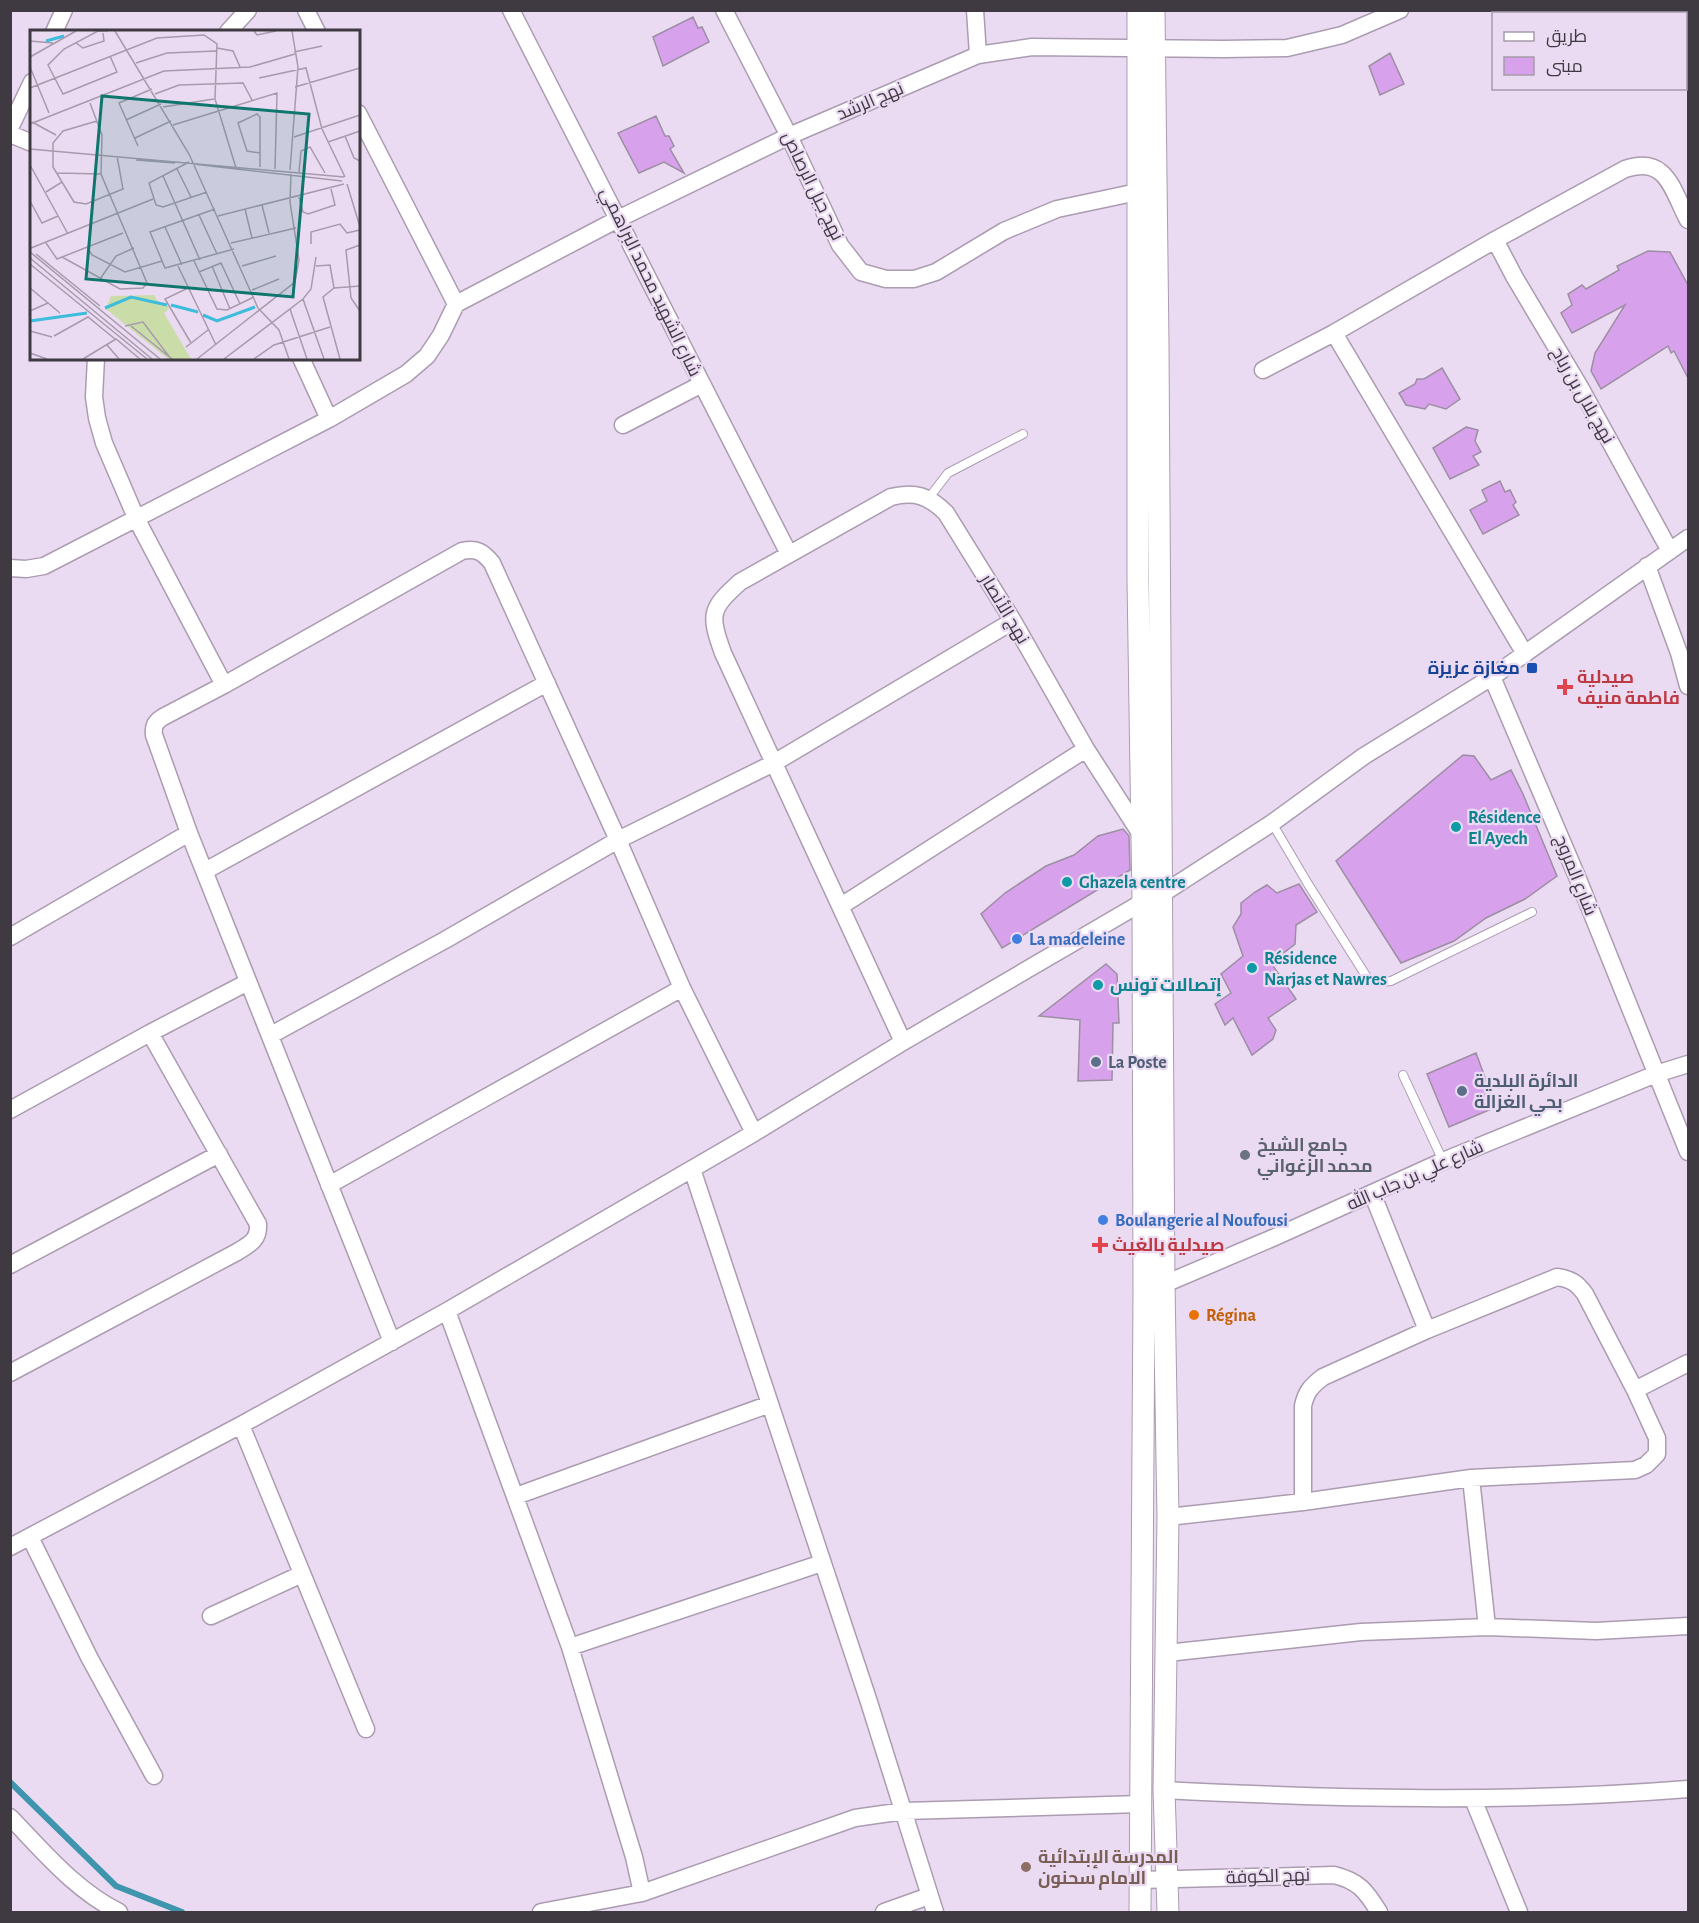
<svg xmlns="http://www.w3.org/2000/svg" width="1699" height="1923" font-family="'Alegreya Sans',Cairo,sans-serif">
<rect width="100%" height="100%" fill="#ebdbf2"/>
<g fill="none" stroke-linecap="round" stroke-linejoin="round">
<path stroke="#3e95ad" stroke-width="6" d="M10 1782 116 1886 182 1912"/>
</g>
<path fill="#d7a2eb" stroke="#9d8ea3" stroke-width="1.5" d="M693 17 698 28 702 27 709 42 663 66 653 37Z
M1390 53 1404 84 1380 95 1369 66Z
M656 116 665 136H669L674 146 670 149 684 173 664 162 639 173 618 133Z
M1648 251 1670 252 1689 287V380L1674 351 1671 353 1668 346 1601 389 1591 371 1595 353 1625 305 1572 333 1561 313 1572 305 1568 294 1582 285 1586 289 1619 270 1617 266Z
M1442 368 1460 399 1446 409 1429 404 1425 409 1406 405 1399 393 1415 384 1417 379H1424Z
M1466 427 1478 430 1475 441 1481 452 1473 456 1479 465 1450 479 1433 448Z
M1500 481 1505 492 1510 490 1516 502 1513 505 1519 515 1483 534 1470 510 1487 501 1482 490Z
M1463 755 1474 756 1491 780 1511 770 1523 794 1557 876 1525 899 1486 918 1454 941 1401 963 1336 861Z
M1123 829 1129 836 1130 870 1002 948 981 914 1005 893 1046 866 1074 855 1098 836Z
M1299 884 1317 912 1296 925 1295 944 1271 963 1296 999 1268 1018 1276 1030 1273 1039 1252 1055 1233 1018 1225 1025 1215 1004 1231 993 1221 974 1243 956 1233 927 1241 914V903L1255 892 1267 885 1277 893Z
M1106 964 1117 974 1119 1023H1113L1112 1080 1078 1081 1080 1020 1039 1016Z
M1476 1053 1496 1107 1449 1127 1427 1074Z"/>
<g fill="none" stroke-linecap="round" stroke-linejoin="round">
<g stroke="#ab9cb1" stroke-width="10">
<path id="service" d="M928 499 948 473 1023 434
M1272 823 1308 884 1368 979 1379 982 1391 981 1532 912
M1403 1075 1443 1161"/>
</g>
<g stroke="#ab9cb1" stroke-width="19">
<path id="minor" d="M306 10 317 32
M511 10C605 191 696 373 789 554
M724 10 789 136 840 245 861 272 886 279H914L936 272 1004 231 1057 209 1147 190
M975 10 978 55
M54 32 64 10
M228 32 248 10
M358 113 456 304
M10 128 32 82
M10 134 32 143
M1495 240 1515 278 1580 387 1670 551
M1334 333 1525 654
M96 358 94 397 97 418 104 443 137 520 224 685
M301 358 329 419
M1263 370 1334 333 1495 240 1625 169C1667 155 1672 190 1688 220
M623 425 702 384
M1647 566 1679 653 1688 686
M10 568 26 569 44 566 329 419 406 374 427 356 441 335 456 304 620 218 789 136 978 55 1032 47 1223 49 1287 48 1342 35 1400 10
M1492 677 1578 879 1688 1152
M205 871 547 683
M841 906 1086 749
M10 937 189 833
M271 1035 445 940 618 840 774 763 1013 621
M903 1042 723 653C709 614 710 609 740 582L891 497C915 491 929 496 946 513L1013 621 1086 749 1144 839
M10 1110 150 1033 248 982
M692 1169 868 1699 935 1912
M329 1185 682 988
M1372 1193 1427 1330
M10 1265 219 1154
M1153 1289 1275 1237 1443 1161 1656 1074 1688 1064
M447 1311 570 1647 634 1857 642 1893
M392 1342 189 833 154 735C153 726 155 722 163 717L224 685 462 551C477 548 483 552 492 563L618 840 682 988 754 1133
M10 1373 237 1252C250 1244 259 1240 258 1224L150 1033
M1635 1390 1688 1363
M241 1425 366 1729
M1471 1478 1487 1627
M516 1496 770 1404
M1168 1517 1303 1502 1471 1478 1635 1470 1646 1465 1657 1454V1438L1635 1390 1585 1294C1577 1283 1571 1279 1557 1277L1427 1330 1323 1377C1311 1386 1306 1392 1303 1406V1502
M30 1537 89 1657 154 1776
M10 1547 241 1425 447 1311 754 1133 903 1042 1143 902 1162 894 1272 823 1364 756 1492 677 1688 538
M211 1616 302 1574
M570 1647 822 1563
M1167 1653 1361 1632 1487 1627 1596 1631 1688 1626
M1164 1790C1339 1799 1514 1803 1688 1789
M1473 1799 1519 1912
M10 1817C44 1852 75 1890 119 1912
M1140 1880 1334 1875C1359 1881 1366 1891 1379 1912
M541 1912 642 1893 855 1818 904 1811 1141 1804
M884 1912 929 1896"/>
</g>
<g stroke="#ab9cb1" stroke-width="23">
<path id="tertiary" d="M1138 10V580L1143 902 1144 1292 1140 1912
M1154 10 1158 345 1164 1285 1168 1517 1164 1790 1168 1912"/>
</g>
<use href="#service" stroke="#fff" stroke-width="8"/>
<use href="#minor" stroke="#fff" stroke-width="16"/>
<use href="#tertiary" stroke="#fff" stroke-width="21"/>
</g>
<rect fill="#1a4fb4" stroke="#ebdbf2" stroke-width="2" x="1526" y="662" width="12" height="12" rx="3"/>
<g fill="#e0444e" stroke="#ebdbf2" stroke-width="2">
<path d="M1562 678h6v6h6v6h-6v6h-6v-6h-6v-6h6z"/>
<path d="M1097 1236h6v6h6v6h-6v6h-6v-6h-6v-6h6z"/>
</g>
<g fill="#0f9aa8" stroke="#ebdbf2" stroke-width="2">
<circle cx="1456" cy="827" r="6"/>
<circle cx="1067" cy="882" r="6"/>
<circle cx="1252" cy="968" r="6"/>
<circle cx="1098" cy="985" r="6"/>
</g>
<g fill="#3f7fe0" stroke="#ebdbf2" stroke-width="2">
<circle cx="1017" cy="939" r="6"/>
<circle cx="1103" cy="1220" r="6"/>
</g>
<g fill="#5c6f8a" stroke="#ebdbf2" stroke-width="2">
<circle cx="1096" cy="1062" r="6"/>
<circle cx="1462" cy="1091" r="6"/>
</g>
<circle fill="#6b7280" stroke="#ebdbf2" stroke-width="2" cx="1245" cy="1155" r="6"/>
<circle fill="#e8710a" stroke="#ebdbf2" stroke-width="2" cx="1194" cy="1315" r="6"/>
<circle fill="#8d6e63" stroke="#ebdbf2" stroke-width="2" cx="1026" cy="1867" r="6"/>
<g text-anchor="middle" stroke-width="4.5" stroke-linejoin="round" paint-order="stroke">
<g font-size="18" fill="#3f3942" stroke="#ebdbf2">
<text transform="translate(870 101) rotate(-23)" y="6">نهج الرشد</text>
<text transform="translate(813 186) rotate(64)" y="6">نهج جبل الرصاص</text>
<text transform="translate(651 282) rotate(64)" y="6">شارع الشهيد محمد البراهمي</text>
<text transform="translate(1583 395) rotate(60)" y="6">نهج بلال بن رباح</text>
<text transform="translate(1005 609) rotate(59)" y="6">نهج الأنصار</text>
<text transform="translate(1576 875) rotate(68)" y="6">شارع المروج</text>
<text transform="translate(1415 1175) rotate(-24)" y="6">شارع علي بن جاب الله</text>
<text transform="translate(1268 1876) rotate(-2)" y="6">نهج الكوفة</text>
</g>
<g font-size="18" font-weight="bold" fill="#164399" stroke="#ebdbf2" text-anchor="end">
<text x="1520" y="674">مغازة عزيزة</text>
</g>
<g font-size="18" font-weight="bold" fill="#be3a42" stroke="#ebdbf2" text-anchor="start">
<text x="1577" y="683">صيدلية<tspan x="1577" dy="21">فاطمة منيف</tspan></text>
<text x="1112" y="1251">صيدلية بالغيث</text>
</g>
<g font-size="18" font-weight="bold" fill="#0d838f" stroke="#ebdbf2" text-anchor="start">
<text x="1468" y="823">Résidence<tspan x="1468" dy="21">El Ayech</tspan></text>
<text x="1079" y="888">Ghazela centre</text>
<text x="1264" y="964">Résidence<tspan x="1264" dy="21">Narjas et Nawres</tspan></text>
<text x="1110" y="991">إتصالات تونس</text>
</g>
<g font-size="18" font-weight="bold" fill="#366cbe" stroke="#ebdbf2" text-anchor="start">
<text x="1029" y="945">La madeleine</text>
<text x="1115" y="1226">Boulangerie al Noufousi</text>
</g>
<g font-size="18" font-weight="bold" fill="#4e5e75" stroke="#ebdbf2" text-anchor="start">
<text x="1108" y="1068">La Poste</text>
<text x="1474" y="1087">الدائرة البلدية<tspan x="1474" dy="21">بحي الغزالة</tspan></text>
</g>
<g font-size="18" font-weight="bold" fill="#5b616d" stroke="#ebdbf2" text-anchor="start">
<text x="1257" y="1151">جامع الشيخ<tspan x="1257" dy="21">محمد الزغواني</tspan></text>
</g>
<g font-size="18" font-weight="bold" fill="#c56008" stroke="#ebdbf2" text-anchor="start">
<text x="1206" y="1321">Régina</text>
</g>
<g font-size="18" font-weight="bold" fill="#785e54" stroke="#ebdbf2" text-anchor="start">
<text x="1038" y="1863">المدرسة الإبتدائية<tspan x="1038" dy="21">الامام سحنون</tspan></text>
</g>
</g>
<g transform="translate(30 30)">
<rect width="330" height="330" fill="#ebdbf2"/>
<path d="M124 265 129 273H136L139 279 134 283 161 329H138L76 279 81 266Z" fill="#cadda9"/>
<path fill="none" stroke="#3dbcdb" stroke-width="3" d="M16 11 34 6M141 275 168 282M75 278 101 267 137 275M173 285 187 291 225 277M0 291 57 283"/>
<path fill="none" stroke="#a69aac" stroke-width="1.5" d="M78 1H68L34 19 18 35 33 64 87 42 80 26M85 1 159 124 228 278 249 300 259 329M224 1 227 5 246 1M0 11 23 13M46 13 53 18 74 11 73 3M187 18 203 21 210 37M264 22 292 16M0 27 46 1M106 33 137 23 186 21M0 37 19 83M229 48 276 38 292 99 315 147M265 57 330 38M0 58 127 8 174 5 187 14 185 69 206 138M125 64 149 55 213 53 222 70M133 77 184 69M96 90 131 74M67 91 33 101 23 113V137L44 172 56 174 93 159 87 126M2 92 26 105M0 94 134 41 220 37 265 24M143 95 247 63 245 139M315 106 324 128 330 131M264 107 330 85M105 108 141 91M298 112 330 101M108 116 89 73 122 59M0 119 314 147M230 123 217 121 208 93 227 84 230 87V137M106 130 145 133M159 132 119 153 126 175 133 177 177 162M163 134 312 151M0 135 38 204M147 139 161 167M260 140 268 37 262 1M269 142 271 121 280 117 295 143M27 143 71 144M133 146 170 230M317 154 330 197M16 162 32 152M269 167 273 182 278 184 305 175 301 159M0 171 12 193 28 186M232 175 239 203M185 179 120 202 135 238 204 219M215 179 222 208M169 185 187 224M188 186 314 154M135 197 152 235M16 213 27 229 93 203M201 213 266 198M281 214V202L310 194 317 203 330 200M330 215 316 220 321 268 330 281M57 217 62 225 95 242 132 231M1 218 123 169M0 222 130 329M6 224 70 276M32 227 90 259 113 258 117 253 71 144 72 105 60 73M0 228 122 329M164 231 187 279 197 280 224 267M0 234 117 329M148 236 186 315M182 236 200 279M212 236 246 226M286 236 300 235 304 258M169 242 191 233 210 274M70 249 86 226 104 218M0 258 30 283M158 258 135 269 161 313M222 260 249 249M273 269 294 329M260 279 277 329M0 281 18 273M95 296 113 292 141 329M101 296 142 329M0 301 22 307M24 306 58 287 85 309M77 315 89 329M156 317 178 300M0 323 17 329M53 329 86 309 110 329M167 329 265 252 269 230 260 172 261 144M194 329 273 269 281 259 286 227M224 329 244 315 300 297M310 329 293 267 304 258 330 256"/>
<path fill="#0f766e" fill-opacity="0.15" stroke="#0f766e" stroke-width="3" d="M72 66 279 84 263 267 56 249Z"/>
<rect width="330" height="330" fill="none" stroke="#3f3942" stroke-width="3"/>
</g>
<rect width="1699" height="1923" fill="none" stroke="#3f3942" stroke-width="24"/>
<rect x="1492" y="12" width="195" height="78" fill="#ebdbf2" stroke="#a69aac" stroke-width="1.5"/>
<rect x="1504" y="32" width="30" height="9" fill="#ffffff" stroke="#a69aac" stroke-width="1.5"/>
<text x="1546" y="42" font-size="18" fill="#3f3942">طريق</text>
<rect x="1504" y="57" width="30" height="18" fill="#d7a2eb" stroke="#a69aac" stroke-width="1.5"/>
<text x="1546" y="72" font-size="18" fill="#3f3942">مبنى</text>
</svg>
